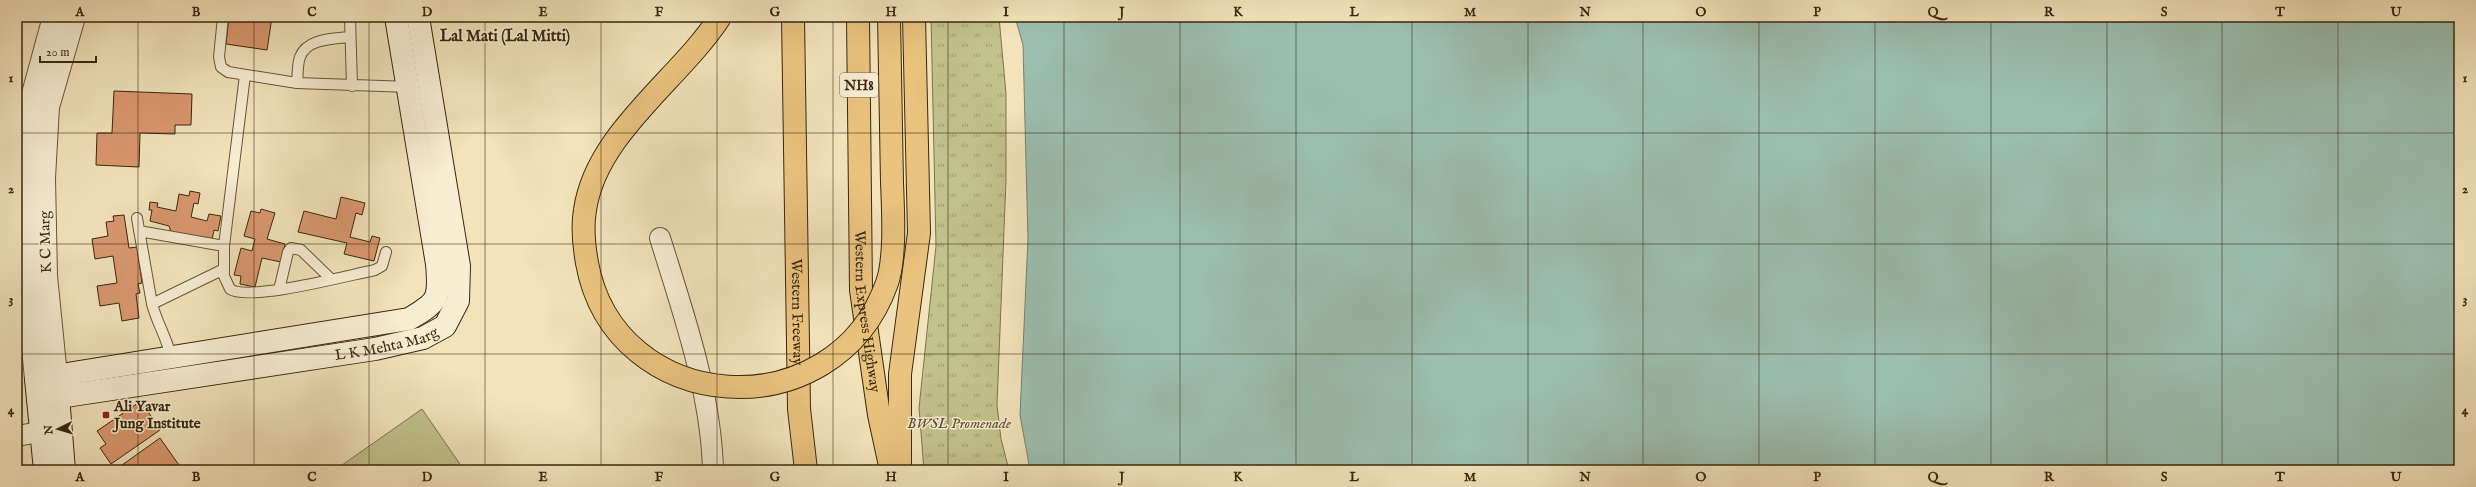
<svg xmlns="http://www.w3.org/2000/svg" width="2476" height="487" font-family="'IM FELL English',serif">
<defs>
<pattern id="park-tufts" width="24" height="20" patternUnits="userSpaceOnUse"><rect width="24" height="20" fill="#c1c18c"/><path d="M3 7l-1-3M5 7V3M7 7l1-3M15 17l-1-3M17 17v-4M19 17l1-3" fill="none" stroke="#9e9d71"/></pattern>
</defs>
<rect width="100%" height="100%" fill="#f2e3bb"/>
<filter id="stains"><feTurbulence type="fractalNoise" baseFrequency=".005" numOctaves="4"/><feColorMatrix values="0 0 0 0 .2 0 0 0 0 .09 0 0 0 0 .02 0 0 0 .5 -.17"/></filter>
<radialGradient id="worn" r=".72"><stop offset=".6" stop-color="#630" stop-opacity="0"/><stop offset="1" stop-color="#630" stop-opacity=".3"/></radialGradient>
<path fill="#c1c18c" stroke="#7d744d" d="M422 409 464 470H335Z"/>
<path fill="url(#park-tufts)" stroke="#7d744d" d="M931 17H999L1006 94V180L997 405 1001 439 1009 470H924L919 408 936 246Z"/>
<path fill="#9bbeb0" stroke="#74826f" d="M1015 17H2459V470H1030L1020 415 1028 239 1023 45Z"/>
<path fill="#da986f" stroke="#39270e" d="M229 17H272L267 50 226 44Z
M114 91 192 94 191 125H175V134L140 133 139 167 96 165 97 133H112Z
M190 191 200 193 198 204 194 203 191 217 207 221 209 214 221 216 218 231 214 230 212 240 171 232 169 226 150 221 152 210H149L150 202 158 203 157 207 176 211 179 194 189 196Z
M341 197 365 203 362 215 356 213 350 237 370 242 372 236 380 238 374 261 344 254 347 243 298 232 304 211 336 219Z
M261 209 275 213 267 239 285 244 281 262 262 258 255 287 240 284 241 276 234 275 241 248 252 251 255 239 244 236 251 211 260 213Z
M124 215 129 248 137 247 142 283 138 284 140 293 136 294 139 318 122 321 119 303 100 306 97 286 117 283 113 256 95 259 92 239 108 236 106 222 114 221 113 216Z
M141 401 160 430 111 464 100 448 106 444 97 431Z
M160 438 181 468 178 470H115Z"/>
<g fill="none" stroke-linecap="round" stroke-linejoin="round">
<g stroke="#675639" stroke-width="12">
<path id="service" d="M223 17 219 57 221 67 228 72 297 83 410 87
M350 17 352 86
M245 75 224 246V276L230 289C248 302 349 275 375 270L382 266 386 252
M297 83C298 75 297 65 300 57 307 38 334 39 350 37
M137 218 152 304 224 269
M139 231 224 246
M279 290 288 252 291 248 301 250 331 279
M152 304C157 323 167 338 171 357"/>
</g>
<g stroke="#675639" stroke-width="22">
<path id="minor" d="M660 238C683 312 711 392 713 470
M17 436 56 429"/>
</g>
<g stroke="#675639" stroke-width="24">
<path id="tertiary" d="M56 376 46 276 44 178 48 107 74 17
M36 379 27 286 24 178 30 105 54 17"/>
</g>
<g stroke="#39270e" stroke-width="24">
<g id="secondary">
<path d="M57 384 64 470"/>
<path id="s1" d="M38 399 59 397 375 349 423 338 445 326 458 301 459 266 418 17"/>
<path d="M45 470 36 379 409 319C439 302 440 298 437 264L396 17"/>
</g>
</g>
<g stroke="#39270e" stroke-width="24">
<g id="motorway">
<path id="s2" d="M793 17 799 409 806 470"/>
<path id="s3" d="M858 17 861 290 879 415 891 470"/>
<path d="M900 466V374L919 233 914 17"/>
</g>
</g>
<use href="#service" stroke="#f7edd3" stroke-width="10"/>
<use href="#minor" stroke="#f7edd3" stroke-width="20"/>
<use href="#tertiary" stroke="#f7edd3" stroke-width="22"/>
<use href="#secondary" stroke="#f7edd3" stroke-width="22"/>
<use href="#motorway" stroke="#e9c27e" stroke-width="22"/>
<g stroke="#39270e" stroke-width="24" stroke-linecap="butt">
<path id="motorway-bridge" d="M720 17C680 79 596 133 585 210 582 227 584 246 587 263 615 417 834 432 887 283 896 257 893 210 892 182 891 127 890 72 889 17"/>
</g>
<use href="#motorway-bridge" stroke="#e9c27e" stroke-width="22"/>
</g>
<path fill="none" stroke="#39270e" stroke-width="1" stroke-opacity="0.55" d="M138 17V470M254 17V470M369 17V470M485 17V470M601 17V470M717 17V470M833 17V470M948 17V470M1064 17V470M1180 17V470M1296 17V470M1412 17V470M1528 17V470M1643 17V470M1759 17V470M1875 17V470M1991 17V470M2107 17V470M2222 17V470M2338 17V470M17 133H2459M17 244H2459M17 354H2459"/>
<rect fill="#8f2418" stroke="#f7edd3" stroke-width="1.5" x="102" y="411" width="8" height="8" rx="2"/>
<g text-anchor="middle" stroke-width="3" stroke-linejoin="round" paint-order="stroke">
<rect fill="#f7edd3" stroke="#726249" stroke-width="1" x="840" y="73" width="38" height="24" rx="3"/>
<g font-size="14" font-weight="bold" fill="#39270e">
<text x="859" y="90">NH8</text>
</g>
<g font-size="15" fill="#39270e" stroke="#f7edd3">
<text transform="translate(45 242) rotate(-92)" y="5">K C Marg</text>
<text dy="5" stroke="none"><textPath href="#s2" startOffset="295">Western Freeway</textPath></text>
<text dy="5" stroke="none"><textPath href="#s3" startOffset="295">Western Express Highway</textPath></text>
<text dy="5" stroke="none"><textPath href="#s1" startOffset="353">L K Mehta Marg</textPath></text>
</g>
<g font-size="15" font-weight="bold" fill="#39270e" stroke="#f7edd3" text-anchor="start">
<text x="114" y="411">Ali Yavar<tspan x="114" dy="17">Jung Institute</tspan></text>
</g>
<g font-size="15" font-style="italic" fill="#5b4e2e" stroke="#f7edd3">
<text x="959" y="428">BWSL Promenade</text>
</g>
<g font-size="16" font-weight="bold" fill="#39270e" stroke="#f7edd3">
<text x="505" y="41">Lal Mati (Lal Mitti)</text>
</g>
</g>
<rect width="2476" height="487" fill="none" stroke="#f2e3bb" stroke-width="44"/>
<g transform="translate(58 429) rotate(265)" stroke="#f7edd3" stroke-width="3" paint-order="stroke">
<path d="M0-3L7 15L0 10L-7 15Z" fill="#39270e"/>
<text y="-6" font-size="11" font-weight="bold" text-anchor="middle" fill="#39270e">N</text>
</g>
<path d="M40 56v6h56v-6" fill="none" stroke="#39270e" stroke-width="2"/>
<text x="46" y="56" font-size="12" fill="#39270e" stroke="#f7edd3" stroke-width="3" paint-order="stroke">20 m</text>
<rect x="22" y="22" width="2432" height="443" fill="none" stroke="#39270e" stroke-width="1.5"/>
<g font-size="13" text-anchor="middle" font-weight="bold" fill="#39270e">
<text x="80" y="16">A</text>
<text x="196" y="16">B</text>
<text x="312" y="16">C</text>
<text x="427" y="16">D</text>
<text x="543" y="16">E</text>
<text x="659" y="16">F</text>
<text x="775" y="16">G</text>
<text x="891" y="16">H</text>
<text x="1006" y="16">I</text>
<text x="1122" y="16">J</text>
<text x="1238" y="16">K</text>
<text x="1354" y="16">L</text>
<text x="1470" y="16">M</text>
<text x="1585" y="16">N</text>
<text x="1701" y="16">O</text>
<text x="1817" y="16">P</text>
<text x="1933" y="16">Q</text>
<text x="2049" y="16">R</text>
<text x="2164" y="16">S</text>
<text x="2280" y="16">T</text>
<text x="2396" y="16">U</text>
<text x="11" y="82">1</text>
<text x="2465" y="82">1</text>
<text x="11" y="193">2</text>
<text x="2465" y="193">2</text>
<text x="11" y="303">3</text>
<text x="2465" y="303">3</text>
<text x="11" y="414">4</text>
<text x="2465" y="414">4</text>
<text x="80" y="481">A</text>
<text x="196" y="481">B</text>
<text x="312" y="481">C</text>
<text x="427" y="481">D</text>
<text x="543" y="481">E</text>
<text x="659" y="481">F</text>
<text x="775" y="481">G</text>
<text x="891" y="481">H</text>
<text x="1006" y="481">I</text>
<text x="1122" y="481">J</text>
<text x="1238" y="481">K</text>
<text x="1354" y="481">L</text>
<text x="1470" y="481">M</text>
<text x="1585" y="481">N</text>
<text x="1701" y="481">O</text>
<text x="1817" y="481">P</text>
<text x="1933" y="481">Q</text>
<text x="2049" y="481">R</text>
<text x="2164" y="481">S</text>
<text x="2280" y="481">T</text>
<text x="2396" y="481">U</text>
</g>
<rect width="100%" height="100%" filter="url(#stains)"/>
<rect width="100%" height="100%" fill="url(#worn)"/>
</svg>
